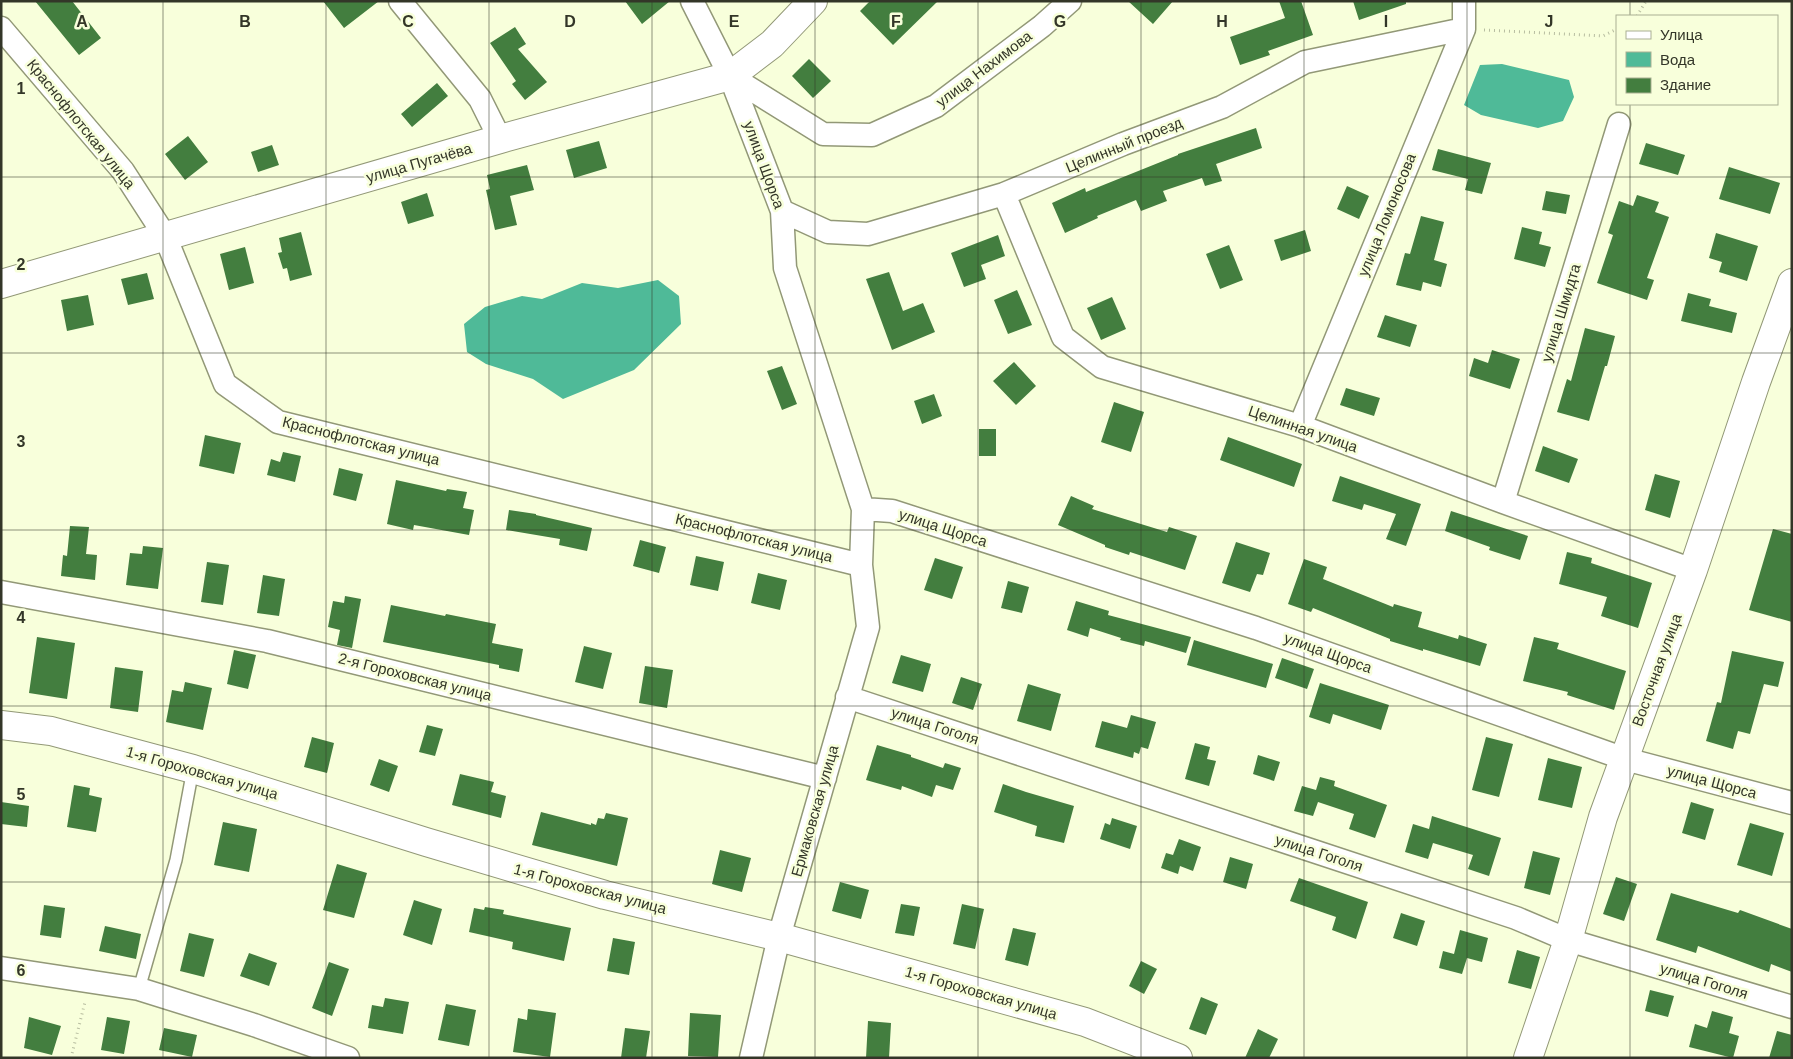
<svg xmlns="http://www.w3.org/2000/svg" width="1793" height="1059" font-family="Arial,sans-serif">
<rect width="100%" height="100%" fill="#f8ffdb"/>
<path fill="#4fba98" d="M1502 64 1569 80 1574 97 1563 121 1538 128 1481 115 1464 105 1480 65Z
M658 280 679 296 681 324 634 370 563 399 533 379 486 364 467 352 464 324 485 307 522 296 542 299 582 283 618 288Z"/>
<path fill="#437e3f" d="M35 1H72L101 38 79 55Z
M323 1H379L344 28Z
M625 1H670L642 24Z
M870 1H938L893 45 860 11Z
M1128 1H1173L1153 24Z
M1279 1H1301L1313 35 1268 51 1270 55 1240 65 1230 37 1285 18Z
M1353 1H1406V4L1359 20Z
M515 27 526 44 518 49 547 82 525 100 512 84 516 81 490 43Z
M809 59 831 81 813 98 792 76Z
M437 83 448 96 412 127 401 114Z
M1256 128 1262 148 1216 164 1222 181 1205 186 1202 178 1163 191 1167 201 1141 211 1136 200 1097 216 1098 218 1065 233 1052 203 1085 188 1086 192 1178 155V154Z
M188 136 208 162 185 180 165 154Z
M599 141 607 168 574 178 566 150Z
M1646 143 1685 155 1678 175 1639 164Z
M272 145 279 165 258 172 251 152Z
M1438 149 1491 163 1482 194 1465 190 1468 179 1432 170Z
M527 165 534 190 510 196 517 225 495 230 486 190 490 189 487 175Z
M1729 167 1780 183 1770 214 1719 199Z
M1347 186 1369 196 1359 219 1337 209Z
M1546 191 1570 195 1566 214 1542 210Z
M427 193 434 216 408 224 401 202Z
M1637 195 1659 202 1655 212 1669 217 1647 278 1654 280 1647 300 1597 283 1613 235 1608 233 1619 201 1633 206Z
M1421 216 1444 222 1434 260 1447 264 1441 287 1423 282 1421 291 1396 285 1405 253 1410 254Z
M1522 227 1542 232 1539 244 1551 247 1545 267 1514 259Z
M1305 230 1311 251 1281 261 1274 240Z
M301 232 312 275 290 281 287 268 283 269 278 253 282 252 279 238Z
M1716 233 1758 246 1747 281 1719 272 1722 262 1709 258Z
M998 235 1005 256 981 265 986 279 964 287 951 253Z
M1229 245 1243 280 1220 289 1206 254Z
M245 247 254 283 229 290 220 254Z
M889 272 903 311 923 303 935 332 892 350 866 279Z
M147 273 154 299 128 305 121 279Z
M1017 290 1032 325 1008 334 994 300Z
M1688 293 1711 299 1709 306 1737 313 1732 333 1681 321Z
M88 295 94 325 67 331 61 300Z
M1112 297 1126 329 1101 340 1087 308Z
M1385 315 1417 325 1410 347 1377 337Z
M1585 328 1615 336 1607 366H1605L1589 421 1557 412 1567 379 1571 381Z
M1492 350 1520 359 1510 389 1469 376 1474 358 1488 363Z
M1014 362 1036 386 1016 405 993 381Z
M782 366 797 404 782 410 767 371Z
M1346 388 1380 398 1374 416 1340 405Z
M934 394 942 416 922 424 914 401Z
M1114 402 1144 412 1131 452 1101 442Z
M979 429H996V456H979Z
M205 435 241 443 234 474 199 466Z
M1228 437 1302 464 1294 487 1220 460Z
M1543 446 1578 459 1569 483 1535 471Z
M283 452 301 456 295 482 267 475 271 459 280 462Z
M339 468 363 474 356 501 333 495Z
M1655 474 1680 481 1670 518 1645 510Z
M1340 476 1421 504 1406 546 1386 539 1396 514 1364 504 1362 510 1332 501Z
M396 480 446 491 447 489 467 492 463 508 474 510 469 535 414 525 413 530 387 524Z
M1071 496 1094 506 1092 509 1167 532 1169 527 1197 536 1185 570 1130 552 1129 555 1105 547V545L1058 525Z
M509 510 536 514V515L592 528 587 551 559 545 560 539 506 530Z
M1451 511 1528 536 1520 560 1489 550 1490 547 1445 531Z
M70 526 89 527 86 554 97 555 95 580 61 576 63 555 67 556Z
M1773 529 1792 534V622L1749 610Z
M640 540 666 547 659 573 633 566Z
M1236 542 1270 553 1263 575 1257 574 1250 592 1222 583Z
M143 546 163 548 158 589 126 585 130 553 142 554Z
M1567 552 1592 558 1591 563 1652 583 1638 628 1601 616 1607 597 1559 584Z
M696 556 724 562 718 591 690 585Z
M935 558 963 567 952 599 924 590Z
M1304 559 1327 567 1323 579 1393 607 1394 604 1422 612 1418 627 1458 639 1459 635 1487 644 1480 666 1423 649V651L1390 641V639L1313 608 1311 612 1288 604Z
M207 562 229 565 223 605 201 602Z
M758 573 787 580 780 610 751 603Z
M263 575 285 579 279 616 257 613Z
M1008 581 1029 587 1022 613 1001 608Z
M345 596 361 599 352 648 337 645 340 630 328 627 333 601 344 603Z
M1076 601 1109 611 1108 615 1191 637 1186 653 1145 641 1144 646 1120 640 1121 638 1090 628 1088 637 1067 630Z
M391 605 445 616 446 614 496 624 492 643 523 649 519 672 499 668V665L383 642Z
M37 637 75 643 67 699 29 693Z
M1534 637 1559 643 1557 649 1626 671 1614 710 1567 695 1568 692 1523 681Z
M1194 640 1273 664 1266 688 1187 665Z
M584 646 612 653 603 689 575 682Z
M234 650 256 655 248 689 227 684Z
M1732 651 1784 662 1778 687 1764 684 1750 734 1738 731 1733 749 1706 741 1717 702 1721 703Z
M901 655 931 664 923 692 892 683Z
M1282 658 1314 669 1307 689 1275 678Z
M645 666 673 670 667 708 639 703Z
M115 667 143 671 138 712 110 708Z
M961 677 982 684 973 710 952 703Z
M185 682 212 688 203 730 166 722 172 690 183 692Z
M1320 683 1389 705 1381 730 1333 714 1330 724 1309 717Z
M1028 684 1061 694 1051 731 1017 721Z
M1131 715 1156 722 1148 749 1141 747 1139 754 1134 752 1133 758 1095 747 1102 721 1127 728Z
M427 725 443 729 435 756 419 752Z
M312 737 334 743 327 773 304 767Z
M1486 737 1513 744 1499 797 1472 790Z
M1195 743 1210 747 1207 759 1216 761 1209 786 1185 779Z
M877 745 911 755V757L943 768 945 763 961 768 953 790 936 785 932 797 902 786 901 790 866 780Z
M1258 755 1280 762 1274 781 1253 774Z
M1548 758 1582 767 1572 808 1538 800Z
M379 759 398 766 389 792 370 785Z
M460 774 494 782 491 792 506 796 501 818 452 805Z
M1320 777 1335 781 1334 786 1387 805 1375 838 1349 829 1354 814 1318 802 1313 816 1294 811 1302 786 1316 790Z
M1003 784 1026 792 1074 806 1064 843 1035 836 1037 826 994 812Z
M74 785 90 788 89 795 102 798 96 832 67 827Z
M1 802 29 806 27 827 1 824Z
M1691 802 1714 809 1705 840 1682 833Z
M541 812 591 825V823L596 825 598 818 604 819 606 813 628 818 617 866 532 845Z
M1432 816 1501 838 1489 876 1468 869 1473 855 1433 843 1428 859 1405 852 1413 824 1429 829Z
M1112 818 1137 826 1130 849 1100 839 1105 823 1110 825Z
M223 822 257 829 249 872 214 865Z
M1750 823 1784 833 1772 876 1737 865Z
M1179 839 1201 847 1193 871 1180 866 1178 874 1161 868 1166 853 1173 855Z
M720 850 751 858 742 892 712 884Z
M1533 851 1560 858 1550 895 1524 888Z
M1230 857 1253 864 1246 889 1223 882Z
M337 864 367 873 354 918 323 910Z
M1616 877 1637 884 1624 921 1603 914Z
M1299 878 1368 902 1356 939 1332 930 1336 917 1290 901Z
M840 882 869 890 861 919 832 911Z
M1671 893 1738 913 1740 910 1792 929V972L1771 964 1769 972 1698 946 1696 953 1656 940Z
M414 900 442 909 432 945 403 935Z
M901 904 920 907 914 936 895 933Z
M962 904 984 909 975 949 953 944Z
M44 905 65 908 61 938 40 935Z
M485 907 504 910 503 914 571 928 564 961 512 949 513 942 469 932 474 908 484 910Z
M1401 913 1425 921 1417 946 1393 938Z
M105 926 141 934 136 959 99 951Z
M1013 928 1036 933 1028 966 1005 960Z
M1460 930 1488 938 1482 962 1467 958 1462 974 1439 968 1443 951 1454 954Z
M189 933 214 939 204 977 180 971Z
M613 938 635 942 629 975 607 971Z
M1517 950 1540 957 1531 989 1508 983Z
M249 953 277 963 269 986 240 976Z
M1141 961 1157 969 1144 994 1129 986Z
M329 962 349 969 332 1016 312 1008Z
M1650 990 1674 996 1668 1017 1645 1011Z
M1201 997 1218 1004 1206 1035 1189 1029Z
M385 998 409 1002 403 1034 368 1028 372 1005 383 1007Z
M446 1004 476 1010 469 1046 438 1040Z
M528 1009 556 1013 550 1057 513 1052 518 1018 527 1020Z
M1712 1011 1733 1017 1729 1033 1739 1036 1733 1058 1689 1047 1695 1024 1707 1028Z
M690 1013 721 1015 718 1057 688 1056Z
M29 1017 61 1026 52 1055 24 1048Z
M107 1017 130 1021 124 1054 101 1050Z
M868 1021 891 1023 889 1058H866Z
M164 1028 197 1035 192 1057 159 1050Z
M625 1028 650 1031 646 1058H621Z
M1258 1029 1278 1039 1269 1058H1245Z
M1777 1031 1792 1035V1058H1769Z"/>
<g fill="none" stroke-linecap="round" stroke-linejoin="round">
<g stroke="#929877" stroke-width="14">
<path id="service" d="M139 989 176 860 193 769"/>
</g>
<g stroke="#929877" stroke-width="25">
<path id="minor" d="M400 1 480 99 500 139
M692 1 730 76 782 211 785 268 863 509 861 565 868 627 779 937 751 1058
M1 28 123 171 165 236 225 384 278 422 861 565
M730 76 823 134 872 135 936 106 1042 26 1070 1
M1004 194 1063 337 1102 367 1300 426 1503 502 1693 570
M782 211 828 232 868 234 1004 194 1123 144 1222 107 1305 62 1464 29
M1300 426 1464 29V1
M1503 502 1619 124
M863 509 892 511 1256 628 1625 759 1792 803
M1 592 267 641 825 778
M847 697 1516 918 1568 940 1792 1007
M1 968 139 989 254 1025 348 1058"/>
</g>
<g stroke="#929877" stroke-width="30">
<path id="tertiary" d="M1 284 500 139 730 76 772 44 813 1
M1 725 51 731 193 769 426 842 605 895 779 937 1085 1022 1178 1058
M1528 1058 1568 940 1603 817 1693 570 1756 382 1792 283"/>
</g>
<path stroke="#b7bda0" stroke-width="3" stroke-dasharray="1 4" stroke-linecap="butt" d="M1637 16 1646 1
M1484 30 1603 36 1617 29
M71 1058 85 1002"/>
<use href="#service" stroke="#fff" stroke-width="11"/>
<use href="#minor" stroke="#fff" stroke-width="22"/>
<use href="#tertiary" stroke="#fff" stroke-width="28"/>
</g>
<path fill="none" stroke="#333628" stroke-width="1" stroke-opacity="0.55" d="M163 1V1058M326 1V1058M489 1V1058M652 1V1058M815 1V1058M978 1V1058M1141 1V1058M1304 1V1058M1467 1V1058M1630 1V16M1630 104V1058M1 177H1792M1 353H1792M1 530H1792M1 706H1792M1 882H1792"/>
<g text-anchor="middle" stroke-width="5" stroke-linejoin="round" paint-order="stroke">
<g font-size="15" fill="#333628" stroke="#f8ffdb">
<text transform="translate(984 69) rotate(-37)" y="5">улица Нахимова</text>
<text transform="translate(81 124) rotate(51)" y="5">Краснофлотская улица</text>
<text transform="translate(1124 145) rotate(-22)" y="5">Целинный проезд</text>
<text transform="translate(419 163) rotate(-16)" y="5">улица Пугачёва</text>
<text transform="translate(764 165) rotate(70)" y="5">улица Щорса</text>
<text transform="translate(1387 215) rotate(-68)" y="5">улица Ломоносова</text>
<text transform="translate(1561 313) rotate(-73)" y="5">улица Шмидта</text>
<text transform="translate(1303 429) rotate(19)" y="5">Целинная улица</text>
<text transform="translate(361 441) rotate(14)" y="5">Краснофлотская улица</text>
<text transform="translate(943 528) rotate(18)" y="5">улица Щорса</text>
<text transform="translate(754 538) rotate(14)" y="5">Краснофлотская улица</text>
<text transform="translate(1328 653) rotate(20)" y="5">улица Щорса</text>
<text transform="translate(1657 670) rotate(-70)" y="5">Восточная улица</text>
<text transform="translate(415 677) rotate(14)" y="5">2-я Гороховская улица</text>
<text transform="translate(935 726) rotate(18)" y="5">улица Гоголя</text>
<text transform="translate(202 773) rotate(16)" y="5">1-я Гороховская улица</text>
<text transform="translate(1712 782) rotate(15)" y="5">улица Щорса</text>
<text transform="translate(815 811) rotate(-74)" y="5">Ермаковская улица</text>
<text transform="translate(1319 853) rotate(18)" y="5">улица Гоголя</text>
<text transform="translate(590 889) rotate(15)" y="5">1-я Гороховская улица</text>
<text transform="translate(1704 981) rotate(17)" y="5">улица Гоголя</text>
<text transform="translate(981 993) rotate(16)" y="5">1-я Гороховская улица</text>
</g>
</g>
<g font-size="16" text-anchor="middle" font-weight="bold" fill="#333628" stroke="#f8ffdb" stroke-width="5" stroke-linejoin="round" paint-order="stroke">
<text x="82" y="27">A</text>
<text x="245" y="27">B</text>
<text x="408" y="27">C</text>
<text x="570" y="27">D</text>
<text x="734" y="27">E</text>
<text x="896" y="27">F</text>
<text x="1060" y="27">G</text>
<text x="1222" y="27">H</text>
<text x="1386" y="27">I</text>
<text x="1549" y="27">J</text>
<text x="21" y="94">1</text>
<text x="21" y="270">2</text>
<text x="21" y="447">3</text>
<text x="21" y="623">4</text>
<text x="21" y="800">5</text>
<text x="21" y="976">6</text>
</g>
<rect width="1793" height="1059" fill="none" stroke="#333628" stroke-width="5"/>
<rect x="1616" y="15" width="162" height="90" fill="#f8ffdb" stroke="#a9af93"/>
<rect x="1626" y="31" width="25" height="8" fill="#ffffff" stroke="#a9af93"/>
<text x="1660" y="40" font-size="15" fill="#333628">Улица</text>
<rect x="1626" y="52" width="25" height="15" fill="#4fba98" stroke="#a9af93"/>
<text x="1660" y="65" font-size="15" fill="#333628">Вода</text>
<rect x="1626" y="78" width="25" height="15" fill="#437e3f" stroke="#a9af93"/>
<text x="1660" y="90" font-size="15" fill="#333628">Здание</text>
</svg>
